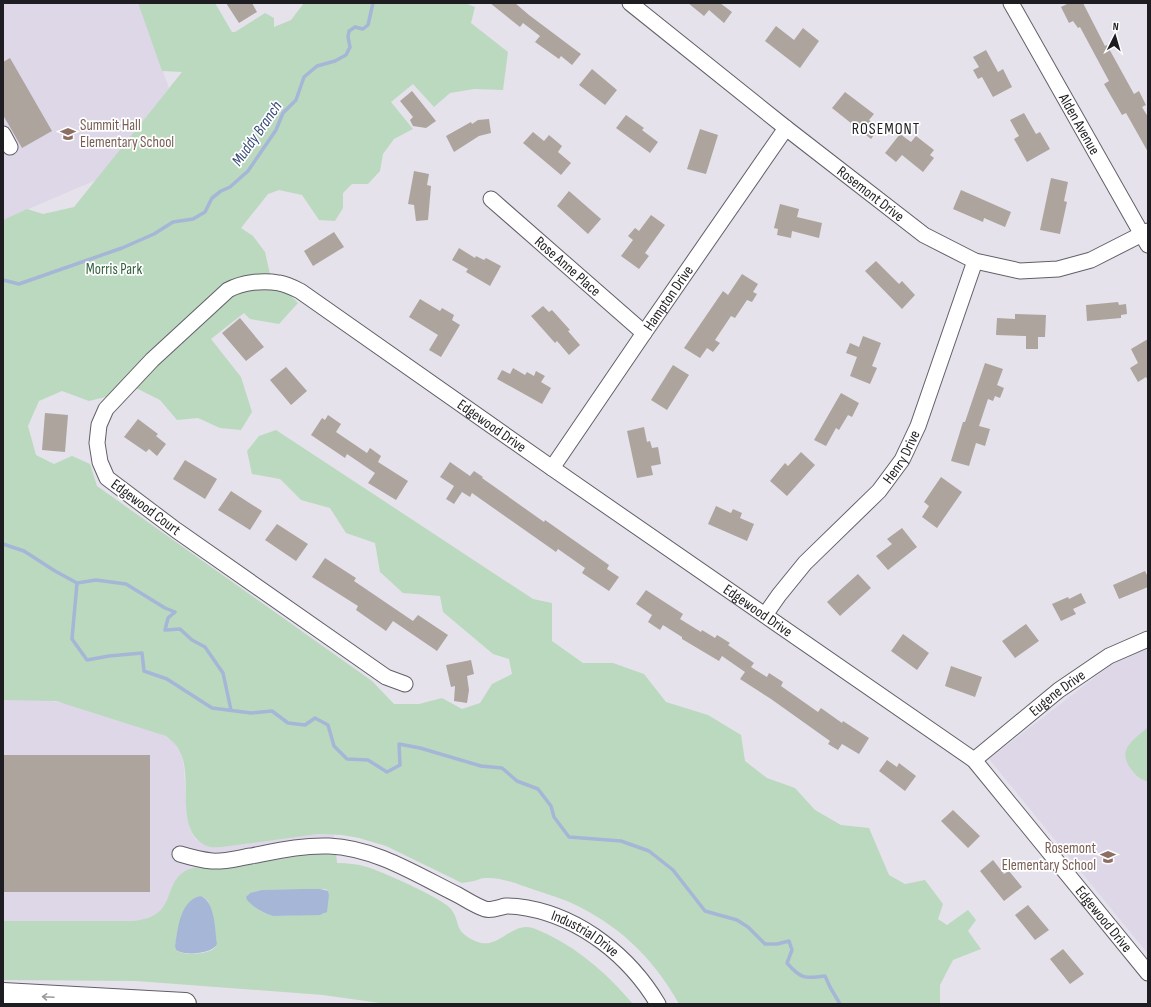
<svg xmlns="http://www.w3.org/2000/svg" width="1151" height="1007" font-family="'Sofia Sans Condensed',sans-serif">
<rect width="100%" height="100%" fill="#e5e2ec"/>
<path fill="#ddd7e8" d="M12 3H138L169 88 96 180 3 220V5Z
M3 640 46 700 69 704 154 731 166 736 174 743 181 753 184 768 187 818 191 832 196 840 222 847 289 837 318 834 334 835 341 895 3 939Z
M1148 648V954L989 759 1112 664Z"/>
<path fill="#bbd9bf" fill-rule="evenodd" d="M138 3H215L232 32H235L265 13 274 18V27L291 20 304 3H465L475 7 471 23 508 52 503 90 474 89 450 93 434 107 413 84 391 102 413 129 394 139 383 154 380 171 368 184H352L343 193V208L335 221 319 220 302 195 279 190 268 194 241 228 253 236 265 252 270 274 298 303 279 324 250 319 244 313 211 339 241 377 252 412 241 430 220 428 198 418 177 420 160 400 138 389 89 401 62 391 39 401 28 426 36 455 54 464 72 456 90 464 97 486 372 681 394 704H419L442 698 462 709 480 703 492 684 512 674 509 659 493 654 443 612 440 596 403 593 380 572 375 543 346 533 330 508 301 500 280 479 252 474 247 451 259 436 276 430 533 599 552 603V641L583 663H613L644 674 666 702 708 715 741 735 745 761 767 778 795 788 815 810 841 825 869 828 889 875 905 884 925 880 943 904 938 919 947 925 968 910 976 920 968 931 981 949 953 960 940 985V1004H679C653 957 617 923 567 901 557 897 546 894 535 890 520 885 502 877 485 878 481 878 478 880 474 881 470 882 466 882 462 883L386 846 359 838 342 835 318 834 222 847C217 847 211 848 207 846 173 831 194 779 180 752 177 745 172 741 166 736L56 701 3 700V220L27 209 43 214 74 207 182 72 162 71Z
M1148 727V782C1140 779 1136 776 1131 769 1116 749 1134 740 1148 727Z
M321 854 336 855 337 863C348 863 357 864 367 867 381 871 444 899 451 909 461 922 453 930 473 940 495 952 506 928 526 927 534 927 542 932 549 935 583 952 609 976 633 1004H387L323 995 136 981 3 980V921H132C179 918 161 883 187 870 198 865 210 870 221 869L300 856ZM301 889H326L328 891 329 895 324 914 273 916C262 913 255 908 247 900L248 894 262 890ZM199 896C204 897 207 899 209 903 212 909 218 941 216 946 212 955 182 956 176 950L175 945 183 912Z"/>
<path fill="#a6b6d7" d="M301 889H320L328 891 329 895 327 912 320 915 273 916C263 913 254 908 247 900L246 897 250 893 262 890Z
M200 896C215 900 215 930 217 944 213 954 184 956 176 950L175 946C178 928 180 901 200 896Z"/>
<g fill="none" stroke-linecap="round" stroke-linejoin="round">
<path stroke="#a6b6d7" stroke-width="3.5" d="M3 280 19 284 122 248 154 234 173 222 193 219 205 212 212 198 221 191 230 187 248 171 276 130 283 113 296 100 304 77 317 66 335 61 346 55 350 47 348 37 349 31 355 27 363 29 368 25 373 3
M3 544 24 551 55 571 77 583 72 639 87 660 109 656 142 653 144 671 167 679 212 708 251 713 272 711 288 723 305 725 315 718 328 725 334 746 347 759 368 760 387 772 400 765 399 744 420 748 481 766 502 768 517 781 538 789 551 806 554 817 569 837 621 841 649 851 673 870 705 911 737 920 748 927 765 944H777L789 941 792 950 787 963C801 979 805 979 825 976L830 987 840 1004
M77 583 96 580 126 584 165 608 175 612 168 618 165 630 180 629 192 640 205 647 223 673 231 710"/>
</g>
<path fill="#ada49d" d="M226 3H252L257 12 239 23Z
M490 3H515L529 15 581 54 572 65 561 56 559 59 535 42 540 36 523 23 520 27Z
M688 3H720L732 12 724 23 709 10 704 16Z
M1069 3H1083L1105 46 1107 45 1134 94 1139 91 1146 105 1142 107 1148 117V152L1126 113 1122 115 1104 84 1109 81 1080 27 1078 28 1073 21 1069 23 1061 7Z
M776 26 794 40 803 28 819 41 800 68 765 41Z
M986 50 998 72 1003 69 1012 87 993 97 982 77 978 79 973 70 979 67 973 57Z
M10 58 52 131 22 148 3 115V62Z
M592 69 617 90 605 105 579 85Z
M412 91 436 121 426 128 413 126 410 120 413 117 400 101Z
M845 92 874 114 869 120 879 128 871 139 832 108Z
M1024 113 1036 134 1040 132 1050 149 1027 162 1014 139 1019 136 1010 120Z
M626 115 644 128 642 130 658 142 650 153 616 128Z
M489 119 491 133 479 136 454 152 446 136 471 122 472 124 478 120Z
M700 129 718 135 706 174 687 169Z
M533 132 544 141 549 135 562 146 558 152 571 163 561 175 523 143Z
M900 134 911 142 916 136 934 150 930 155 934 158 923 172 902 155 896 162 885 153Z
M414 171 429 174 427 185 431 186 428 220 416 221 414 205 408 204Z
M1051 178 1068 182 1064 201 1067 202 1060 234 1040 230Z
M961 190 1011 212 1005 227 984 218 983 222 953 209Z
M569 191 601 219 588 234 557 206Z
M780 204 799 209 797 217 822 223 819 238 792 231 791 238 777 235 778 229 774 228Z
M651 215 665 225 645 253 649 256 639 269 621 256 633 240 628 236 635 228 639 231Z
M334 232 344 247 313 266 304 251Z
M459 248 475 258 476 256 484 260 486 258 501 266 490 286 466 272 468 269 452 260Z
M876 261 899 284 902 281 915 295 902 309 865 271Z
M742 274 758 284 753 292 757 294 752 302 747 300 735 318 731 316 715 340 720 343 713 352 707 348 700 358 684 348 723 291 728 295Z
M420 299 440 311 442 308 454 315 452 320 460 325 441 357 429 350 438 335 409 317Z
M1118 302 1119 305 1126 304 1127 314 1121 315V318L1087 321 1086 305Z
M543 306 549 312 552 310 570 330 568 331 580 345 569 355 557 341 555 343 531 316Z
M1015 314 1046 315 1045 337H1038V349H1026V336L996 335 997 318 1015 319Z
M240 318 264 347 246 361 222 333Z
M863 336 881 343 872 366 877 368 870 384 850 376 857 357 846 353 850 343 859 347Z
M1148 339V381L1146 377 1138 382 1130 368 1138 363 1131 349Z
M985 363 1003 369 997 385 1004 388 1000 398 995 396 993 401 988 399 979 426 990 429 985 446 976 443 969 466 951 461 963 422H965Z
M673 365 689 375 667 410 651 400Z
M286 367 307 391 291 405 270 380Z
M513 368 525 375 527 372 534 376 536 371 545 376 541 382 551 388 542 404 497 379 502 370 510 374Z
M841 393 859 403 852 417 848 415 839 430 836 428 826 446 814 440Z
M45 413 68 415 65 452 42 450Z
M328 415 341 424 336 432 367 453 370 448 381 456 378 462 408 481 396 500 368 483 375 473 347 454 345 458 311 435 322 418 325 420Z
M138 419 158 434 156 436 166 444 157 456 149 449 146 452 124 437Z
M644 427 647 442 650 441 652 448 658 447 661 464 651 466 653 475 637 478 627 431Z
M801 452 815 465 787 496 770 481 785 463 788 466Z
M185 460 217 479 205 499 173 479Z
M450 462 470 476 474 471 483 477 482 478 544 522 545 520 609 565 607 569 619 577 609 591 582 573 585 568 558 549 556 552 472 493 470 497 462 492 454 504 446 499 454 486 440 477Z
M941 477 962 492 937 528 922 517 929 506 924 502Z
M231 491 262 511 250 530 218 510Z
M716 506 731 513 733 509 742 513 740 518 754 524 747 541 708 524Z
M277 524 308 544 296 561 265 540Z
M902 528 917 547 888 570 876 556 892 544 887 539Z
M325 558 356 578 354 581 413 621 418 615 448 635 437 651 393 621 386 631 356 610 358 606 312 577Z
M1145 571 1148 577V587L1119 599 1113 585Z
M858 574 871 588 840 616 827 602Z
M646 590 683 614 680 619 701 632 702 630 715 638 717 635 730 643 728 645 754 663 751 667 767 677 769 673 783 682 781 686 818 712 821 708 842 723 843 721 869 738 859 754 842 744 838 750 828 744 830 741 771 699 740 679 745 672 722 656 719 661 682 639V637L663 625 660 630 648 622 652 615 636 604Z
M1081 593 1086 603 1073 609 1076 614 1061 621 1052 604 1068 597 1069 599Z
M1026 624 1039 641 1015 658 1002 641Z
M903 634 929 653 917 670 891 651Z
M471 660 474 674 467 676 469 690 467 703 454 701 455 686 451 687 446 665Z
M951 666 982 677 975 697 945 686Z
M3 755H150V892H3Z
M887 760 897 767 899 763 916 776 905 791 879 771Z
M953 810 980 836 968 848 941 821Z
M993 860 1004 874 1009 871 1022 887 1004 901 980 871Z
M1028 905 1049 930 1035 940 1015 915Z
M1063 949 1084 974 1070 984 1050 959Z"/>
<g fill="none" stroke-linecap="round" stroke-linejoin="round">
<g stroke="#625f68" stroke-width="17">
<g id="minor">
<path id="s1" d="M630 3 786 128 924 235 975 261 1020 271 1058 269 1091 260 1148 231"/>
<path id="s2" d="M1011 3 1148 245"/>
<path d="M3 134 10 147"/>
<path id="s3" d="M491 199 644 333"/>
<path id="s4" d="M552 468 644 333 786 128"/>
<path id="s5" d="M765 615 779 595 805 563 879 491 902 460 918 426 975 261"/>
<path id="s6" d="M405 684 386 677 176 530 107 478 100 462 97 443 99 425 106 409 152 360 228 290C243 282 263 280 279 283 286 284 294 288 300 291L552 468 974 760 1148 973"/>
<path id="s7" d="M974 760 1059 690 1109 656 1148 639"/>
<path id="s8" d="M180 854C190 857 201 860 212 861 225 862 238 858 251 856 277 851 303 845 329 846 376 848 417 875 458 895 467 900 476 906 485 909 491 911 500 907 506 906 513 906 521 907 527 908 582 918 630 957 658 1004"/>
</g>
</g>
<g stroke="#625f68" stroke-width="24">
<path id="highway" d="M3 994 185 1004"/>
</g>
<use href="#minor" stroke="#fff" stroke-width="15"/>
<use href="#highway" stroke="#fff" stroke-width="22"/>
</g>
<defs><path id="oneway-shaft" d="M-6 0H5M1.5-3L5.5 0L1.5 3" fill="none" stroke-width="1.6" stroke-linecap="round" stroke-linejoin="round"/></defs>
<use stroke="#9a999b" href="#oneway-shaft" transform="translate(48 997) rotate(-177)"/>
<defs>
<g id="school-bare" transform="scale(1.2)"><path d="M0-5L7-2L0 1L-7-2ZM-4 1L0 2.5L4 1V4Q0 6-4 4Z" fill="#8d6e63" stroke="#fff" stroke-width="2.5" paint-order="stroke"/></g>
</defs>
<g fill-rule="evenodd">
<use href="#school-bare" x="68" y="134"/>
<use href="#school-bare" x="1108" y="857"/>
</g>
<g text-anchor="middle" stroke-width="3.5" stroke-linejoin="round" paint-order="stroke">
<g font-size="15" fill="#1e1d21" stroke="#fff">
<text dy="5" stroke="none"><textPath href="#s2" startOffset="139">Alden Avenue</textPath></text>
<text dy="5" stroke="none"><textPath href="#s1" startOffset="307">Rosemont Drive</textPath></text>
<text dy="5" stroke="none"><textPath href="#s3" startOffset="102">Rose Anne Place</textPath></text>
<text dy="5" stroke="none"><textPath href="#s4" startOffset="206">Hampton Drive</textPath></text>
<text dy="5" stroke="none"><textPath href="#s6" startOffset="915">Edgewood Drive</textPath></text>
<text dy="5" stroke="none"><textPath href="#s5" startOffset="210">Henry Drive</textPath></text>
<text transform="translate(146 507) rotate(37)" y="5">Edgewood Court</text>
<text dy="5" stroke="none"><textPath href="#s6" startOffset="1239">Edgewood Drive</textPath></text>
<text dy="5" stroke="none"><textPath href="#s7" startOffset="107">Eugene Drive</textPath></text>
<text dy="5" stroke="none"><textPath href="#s6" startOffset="1707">Edgewood Drive</textPath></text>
<text dy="5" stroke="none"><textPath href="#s8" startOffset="427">Industrial Drive</textPath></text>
</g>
<g font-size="15" fill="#785e54" stroke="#fff" text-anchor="start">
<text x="80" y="130">Summit Hall<tspan x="80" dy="17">Elementary School</tspan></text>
<text x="1096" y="853" text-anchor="end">Rosemont<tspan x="1096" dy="17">Elementary School</tspan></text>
</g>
<g font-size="15" fill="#33623d" stroke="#fff">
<text x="114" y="274">Morris Park</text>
</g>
<g font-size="16" letter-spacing="1" fill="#1e1d21" stroke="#fff">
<text x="886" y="134">ROSEMONT</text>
</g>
<g font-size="16" font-style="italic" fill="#354a77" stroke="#fff">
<text transform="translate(256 133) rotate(-55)" y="6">Muddy Branch</text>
</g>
</g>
<rect width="1151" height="1007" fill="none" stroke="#1e1d21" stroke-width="8"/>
<g transform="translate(1115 36) rotate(5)" stroke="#ffffff" stroke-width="3" paint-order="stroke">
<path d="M0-3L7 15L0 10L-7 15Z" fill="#1e1d21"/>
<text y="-6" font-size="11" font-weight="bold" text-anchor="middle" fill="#1e1d21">N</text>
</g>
</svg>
